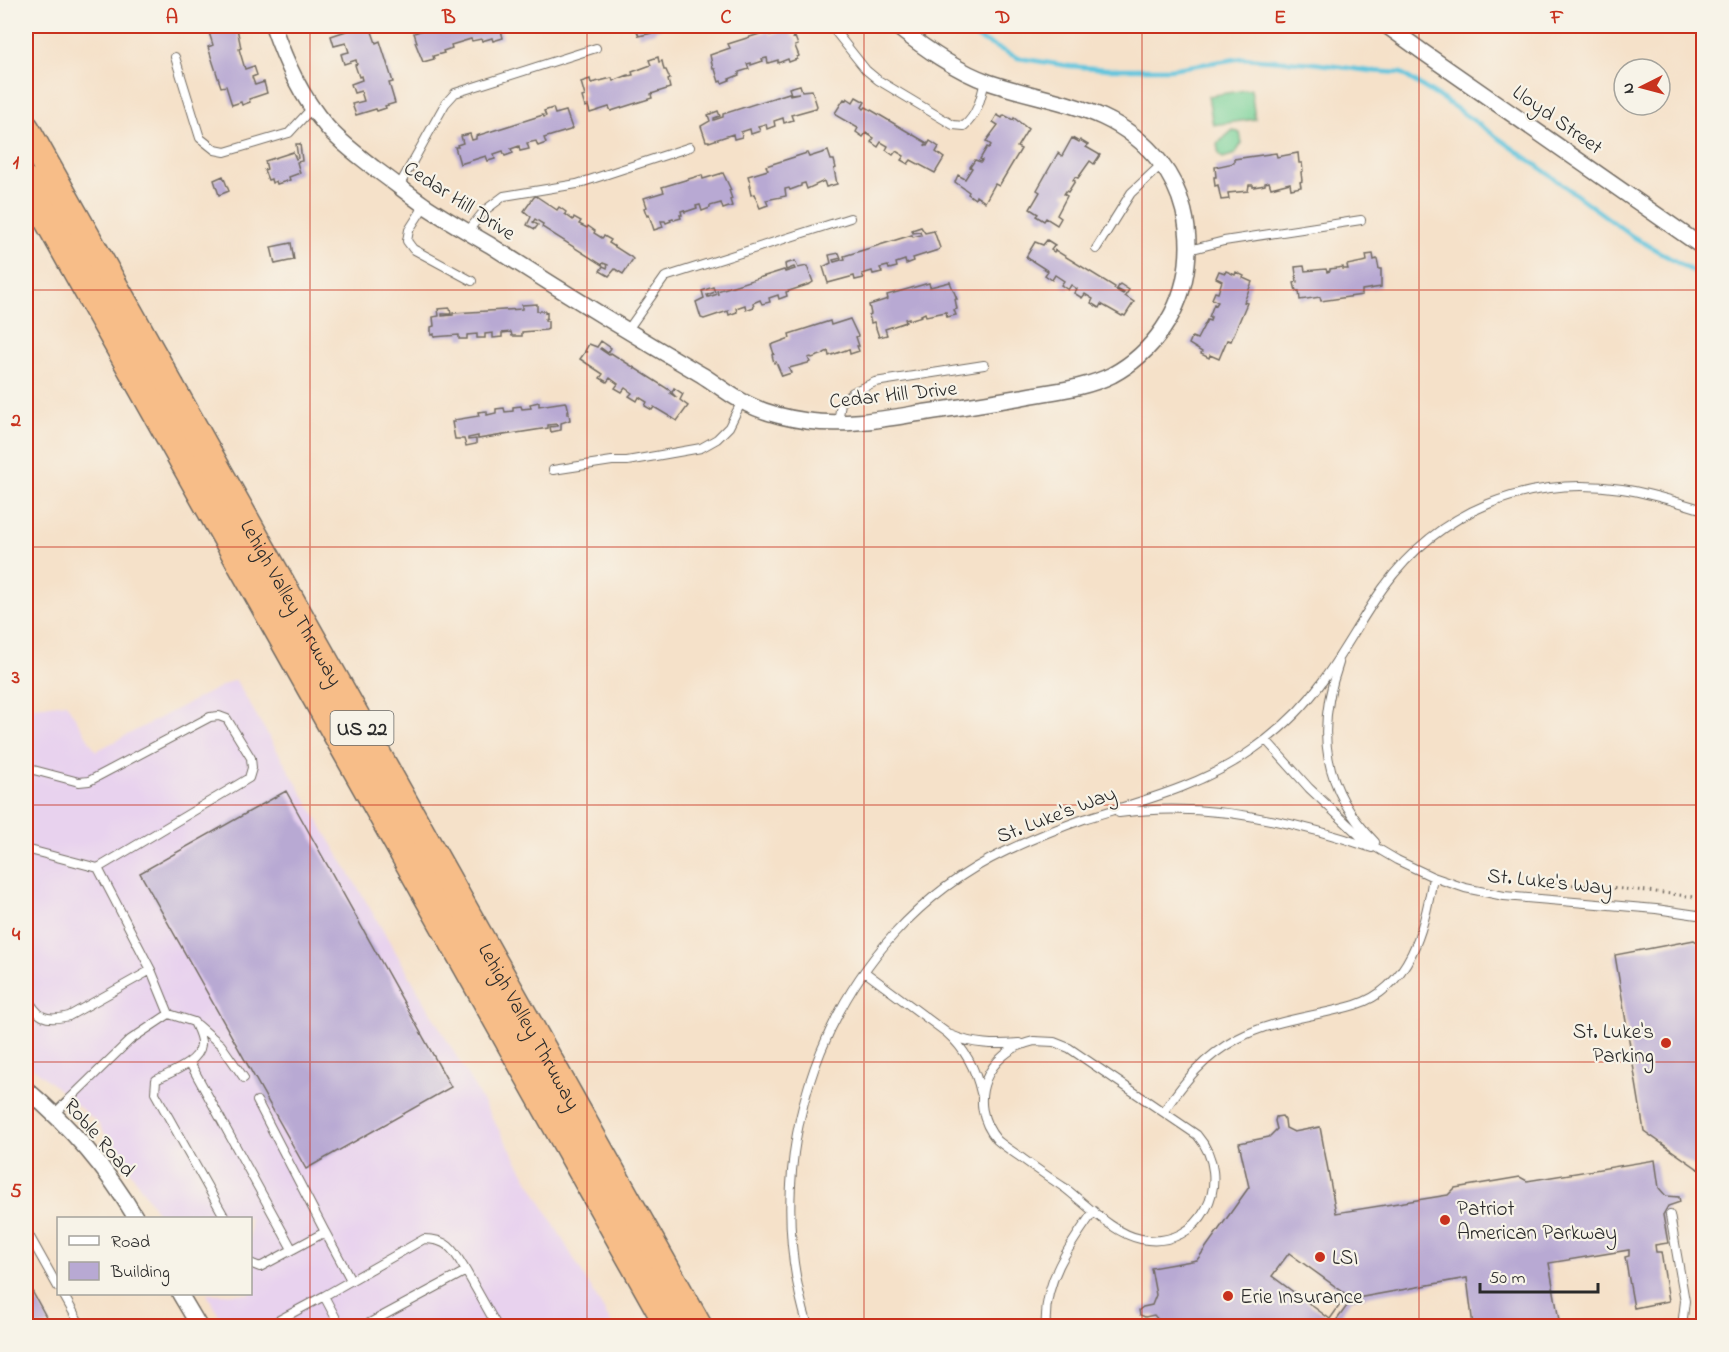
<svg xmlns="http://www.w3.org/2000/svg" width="1729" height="1352" font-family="'Indie Flower',sans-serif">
<rect width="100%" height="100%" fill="#f7f3e8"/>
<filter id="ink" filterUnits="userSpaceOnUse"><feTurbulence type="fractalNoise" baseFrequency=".0167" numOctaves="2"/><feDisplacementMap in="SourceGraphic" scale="12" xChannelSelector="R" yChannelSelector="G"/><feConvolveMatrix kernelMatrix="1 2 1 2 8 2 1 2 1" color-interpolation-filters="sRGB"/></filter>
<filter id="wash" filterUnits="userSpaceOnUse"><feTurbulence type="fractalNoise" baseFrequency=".008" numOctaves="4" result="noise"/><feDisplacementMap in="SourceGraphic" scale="24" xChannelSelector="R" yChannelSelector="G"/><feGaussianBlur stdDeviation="1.35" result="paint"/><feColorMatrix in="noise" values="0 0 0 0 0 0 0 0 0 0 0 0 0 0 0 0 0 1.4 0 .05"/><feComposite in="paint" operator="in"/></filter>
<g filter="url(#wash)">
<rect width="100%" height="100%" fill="#f5e1c9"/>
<path fill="#e8d2ee" d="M235 679 401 961 613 1326H225L207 1294H250V1218H161L98 1123 26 1062V708L66 703 96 751Z"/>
<path fill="#77d197" stroke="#517e61" stroke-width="1.5" d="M1251 89 1255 119 1213 125 1208 96Z
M1233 130 1240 133 1242 143 1235 154 1223 158 1219 155 1217 144Z"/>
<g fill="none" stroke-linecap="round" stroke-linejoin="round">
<path stroke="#5fc4dd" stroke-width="4.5" d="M953 26 1018 58 1069 66 1107 69H1170L1243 58 1313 63 1370 71 1401 73 1450 104 1524 156 1632 236 1704 278"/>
</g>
<g id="blocks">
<path fill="#b8a9d3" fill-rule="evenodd" d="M207 26H244L237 28 241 48 239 49 245 69 254 66 257 75 252 77 255 85 264 82 267 93 249 99 250 102 242 105 241 102 232 105 226 86 221 87 208 47 213 45Z
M355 26H370L376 43 380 41 393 82 389 83 395 103 385 106 386 108 377 111 376 109 356 115 352 104 364 101 361 91 354 93 351 84 362 80 361 76 359 77 355 65 357 64 356 60 344 64 341 54 349 52 346 43 334 46 331 36 352 29 351 27Z
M434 26H500L503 38 493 41 492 38 482 41 481 39 472 41 471 39 451 45 452 48 443 51 444 53 433 56 434 59 423 62 415 42H417L414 33Z
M635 26H668L655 30 656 32 639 36Z
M790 29 793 38 795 37 798 45 795 46 799 56 797 57V59L789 62 788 59 778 63V60L768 63 767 58 762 59 763 61 751 65V63L747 64 749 69 739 72V75L729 79 730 80 722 83 721 81 719 82 715 69H713L710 55 730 48 728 44 769 31 770 35Z
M658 57 659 62 662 61 664 70H666L670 79 668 80 670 88 651 94 652 98 611 111 609 107 590 113 588 106 585 107 582 97 585 96 581 82 590 79 591 83 612 78 613 81 628 75V76L633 75 632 72 651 65 649 60Z
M800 85 802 91 812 90 817 106 816 108 791 115 793 120 784 123 783 118 774 121 775 126 767 129 766 124 758 126 760 131 751 134 750 129 741 132 742 137 734 139 733 134 709 142V141H706L701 126 710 121 708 115 718 111 720 116 714 118V120L723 117V114L789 93 790 95 799 93 791 94 789 88Z
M856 97 865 102 862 107 864 109 866 107 927 143 925 145 927 146 930 141 939 147 936 152 944 158 935 173 911 160 908 164 901 160 904 156 896 151 893 155 886 150 888 146 881 142 878 147 871 142 874 138 866 133 863 137 856 132 858 128 837 116 835 113 844 99 846 100 847 98 853 102Z
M553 108 555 114 566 111 572 128 570 130 544 138 546 143 538 146 536 141 527 143 529 149 520 151 519 146 511 149 513 153 505 156 503 151 494 154 495 159 488 161 486 156 460 164 455 147H458L457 145 463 143 461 136 470 134 472 140 476 139V136L543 115 544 117 546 116 544 111Z
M997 115 1002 118 1004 115 1013 120 1014 118 1028 129 1017 147 1021 149 999 186 995 184 985 202 976 196 975 199 968 194 969 192 955 182 958 175 965 179 972 168 970 167 975 160 981 162 982 160 980 159 987 147 989 148 991 145 986 141 998 125 993 122Z
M1072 138 1079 142 1080 140 1088 145 1086 147 1100 155 1094 164 1090 161 1078 178 1075 177 1073 180 1075 181 1068 192 1066 191 1064 194 1067 196 1057 215 1061 218 1057 225 1046 218 1044 221 1036 216 1038 214 1030 209 1040 192 1037 190 1058 153 1062 156Z
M296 144H300L302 161 297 162 300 173 289 177 290 180 277 184 276 181 272 183 271 179 268 180 264 170 267 169 265 161 293 152 296 159 298 158Z
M828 151 831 160H834L836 168 834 169 837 184 826 187 824 181 807 189 805 183 801 184V186L790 190 789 188 785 189 786 196 766 200 768 205 760 208 754 194 751 195 749 186H751L748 176 768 170 766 166 807 153 809 157Z
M1276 153 1277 157 1298 153 1299 163H1302L1303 171 1301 172 1302 181 1300 182 1301 187 1291 189 1290 183 1271 188 1269 182 1265 183V185L1253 187V185H1249L1248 191 1228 193 1229 199 1221 200 1218 185 1215 186 1214 177H1216L1215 167 1234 163V159Z
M723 173 731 190H729L732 199 730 200 732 206 723 209 721 203 710 206V208L702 211 700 205 696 206 697 208 685 212 684 210 681 211 682 215H680L681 218 674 220 673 218 670 219 671 221 666 223 665 221H661L663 227 654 230 649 215 647 216 644 208 647 207 644 198 664 192 662 187 702 175 703 179Z
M223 176 229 191 219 195 214 180Z
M536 196 557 210 559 207 566 212 565 214 573 220 574 217 581 221 579 224 587 228 588 226 595 231 594 233 602 238 604 236 611 240 609 243 631 257 633 259 623 274 615 269 609 276 600 271 603 266 607 268 608 265 603 263 602 265 542 227 543 224 535 219 533 222 538 225 535 229 527 225 531 217 524 211 534 197Z
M921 227 925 233 934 231 940 248 938 250 913 258 914 261 906 264 905 260 896 263 897 267 889 269 888 266 880 268 882 272 873 274 872 271 862 274 864 278 855 280 854 276 828 283 823 267 831 263 829 255 839 253 841 258 833 260 834 262 845 259 844 256 912 235 913 237 921 235 920 232 913 233 912 230Z
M1047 240 1055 245 1051 250 1054 252 1055 250 1115 287 1114 289 1123 294 1124 293 1117 289 1120 284 1129 290 1125 296 1134 302 1125 316 1123 315 1122 316 1101 304 1099 308 1091 303 1093 299 1085 294 1082 298 1074 293 1077 289 1071 285 1068 290 1061 285 1064 281 1055 275 1052 280 1045 275 1048 271 1026 257 1035 242 1043 245Z
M291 243 294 260 275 264 271 247Z
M1373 254 1374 260 1377 259 1379 269H1381V287L1362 290V295L1321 301 1320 297 1300 300 1299 291H1296L1294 283 1297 282 1295 267 1304 266 1305 271 1326 269 1327 272 1330 271V269L1343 267V269H1348L1347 265 1367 261 1366 255Z
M795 261 798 268 807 266 813 282 810 284 786 292 787 296 779 299 778 295 769 298 770 302 762 304 760 300 753 303 754 307 746 310 745 305 736 308 737 312 729 315 728 311 704 319 701 318 696 302 704 298 702 291 713 287 715 292 707 295 708 297 718 294 717 291 784 270 785 272 795 269 794 267 786 270 785 264Z
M1219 271 1225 273 1226 271 1235 275 1236 272 1244 276 1243 278 1252 282 1244 302 1247 303 1231 341 1227 340 1219 359 1210 355 1209 358 1201 354 1202 352 1189 344 1192 337 1197 339 1207 320 1210 321 1211 317H1209L1214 304 1216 305 1218 302 1212 299 1215 292 1218 293 1222 281 1216 278Z
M950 282 957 299H955L957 309 954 310 956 315 947 317 946 312 926 316 925 313 921 315 922 316 909 320V318L905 319 906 322 885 329 887 335 879 337 874 322 871 323 869 315 871 314 869 305 888 299 887 295 929 283 930 287Z
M537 304V311H545V313L547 312V318L545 319V321H548V329L546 330 522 332V336H512L511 332 502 333V337L493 338V333L485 334V338H477V334L467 335V339H459V335L434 337V334L431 335V327L434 326 433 317 439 316 438 309 450 308 451 314H442V316L453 315V313L522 309V305Z
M850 319 858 336 856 337 859 346H857L859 351 850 354 849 349 829 356 828 351 824 353V354L812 358 811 357 808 358 810 362 808 363 789 368 791 373 782 376 776 362 774 363 772 355 774 354 771 345 790 338 789 334 830 321 831 325Z
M601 341 611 348 608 353 601 348 600 349 609 355 611 353 671 391 670 393 677 398 672 393 674 388 683 394 680 400 688 406 677 421 654 407 652 410 645 406 647 402 639 397 637 401 629 396 632 393 625 388 622 392 615 388 618 384 610 378 607 382 600 378 603 374 580 359 585 352H588L585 351 589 344 597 347Z
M539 402V406L565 402 567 403 569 412H567V414H569L570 420 561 423V430L551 432 550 427 558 426 557 424 548 425V428L478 439V436L468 438V440L476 439V444L466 446 464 439H455L452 422H455L454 420 479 416 478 412 487 411V415L496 413V409L504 408 505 412 513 411V407L521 406 522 409 531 408 530 404Z
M286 791 451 1087 306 1169 140 873Z
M1694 940 1704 947V1173L1644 1131 1615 955Z
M1282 1116 1285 1120 1286 1128 1294 1132 1320 1127 1336 1213 1448 1195 1455 1188 1520 1177 1527 1181 1655 1160 1659 1188 1666 1196 1679 1197 1680 1202 1668 1206 1663 1215 1668 1243 1655 1245 1656 1252H1661L1669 1301 1634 1308 1625 1257 1629 1256V1250L1549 1263 1560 1326H1473L1467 1278 1352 1299 1333 1325V1326H1161L1160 1322 1154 1315 1145 1317 1140 1315 1139 1310 1143 1307 1152 1305 1156 1295 1151 1268 1197 1260 1249 1187 1239 1143 1269 1137 1277 1129 1275 1121 1276 1117ZM1289 1253 1347 1295 1330 1319 1272 1276Z
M26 1280 50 1324 46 1326H26Z"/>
</g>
</g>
<g filter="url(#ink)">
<use href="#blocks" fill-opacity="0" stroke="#726b62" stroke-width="1.5"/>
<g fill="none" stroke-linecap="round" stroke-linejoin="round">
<g stroke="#726b62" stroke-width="10">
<path id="lane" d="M831 26 866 70 878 80 953 125 964 126C978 114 981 97 985 81
M175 57 200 138 215 150 225 152 289 133 312 108
M399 186 445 104 455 93 596 48
M425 205 409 230 407 241 413 249 472 281
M468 231 484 211 504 196 577 184 690 147
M1096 249 1131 193 1162 164
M1189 250 1224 241 1361 220
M627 331 665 277 850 218
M838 423 841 403 853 392 875 382 984 365
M553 470 612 461H627L701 448 717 439 729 427 742 401
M1339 663C1315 731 1323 790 1375 842
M1266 740 1309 788 1360 836 1375 847 1397 860 1433 877 1465 888 1504 896 1656 909 1704 916
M26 768 79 782 89 781 210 717 219 716 227 719 251 758 252 768 249 778 98 868
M1119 813C1205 801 1292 820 1372 848
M26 849 98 868 151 970
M865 972 947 1033C965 1049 976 1070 981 1093
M26 996C38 1018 45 1022 69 1016L151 970 169 1014
M198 1025 221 1045 244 1078
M951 1035C973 1045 996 1045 1019 1043
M1034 1041 1054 1042 1069 1048 1197 1135C1236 1180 1201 1251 1141 1239 1114 1234 1087 1205 1065 1188 1051 1179 1037 1169 1023 1159 1015 1153 1005 1147 997 1140 965 1102 987 1051 1034 1041Z
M190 1063 292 1249
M257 1101 325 1232
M1164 1111C1185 1081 1203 1057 1237 1039 1274 1019 1315 1017 1355 1005 1410 988 1425 928 1433 877
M55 1113 130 1040 169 1014 194 1022C197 1029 202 1037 201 1045 199 1063 169 1073 156 1080L155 1093 225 1218
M1670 1215 1685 1301 1682 1326
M26 1230 58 1287
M250 1263 260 1267 325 1232 351 1280
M63 1294 81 1326
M324 1296 424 1239C449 1239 454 1251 466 1271
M268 1326 324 1296 340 1326
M364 1326 466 1271 497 1326
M808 1326C752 1146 832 933 1006 851 1032 839 1058 828 1084 819 1142 801 1202 786 1252 750 1279 731 1303 709 1322 682 1344 652 1361 619 1383 588 1439 510 1528 475 1622 489 1650 493 1677 502 1704 510
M1046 1326C1043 1282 1069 1246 1094 1211"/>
</g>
<g stroke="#726b62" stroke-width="18">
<path id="street" d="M273 26C286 63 301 97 327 127 341 143 358 155 374 168 391 180 407 193 424 205 445 219 468 232 490 245 560 290 630 333 702 375 715 383 727 393 740 400 759 411 785 418 807 421 843 426 878 420 914 414 950 409 986 403 1022 397 1052 391 1084 389 1112 375 1153 353 1182 311 1187 264 1191 228 1183 191 1160 162 1114 104 1053 104 988 82 956 71 923 47 896 26
M1387 26 1423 52 1704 248
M26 1089C71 1127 106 1167 136 1218
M180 1294 199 1326"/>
</g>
<g stroke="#726b62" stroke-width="30">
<g id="highway">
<path id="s1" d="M26 129 698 1326"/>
<path d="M26 181 669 1326"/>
</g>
</g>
<path stroke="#726b62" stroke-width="3" stroke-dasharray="1.5 4.5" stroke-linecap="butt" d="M1545 889 1547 885 1553 883 1647 891 1704 898"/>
<use href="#lane" stroke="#fff" stroke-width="8"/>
<use href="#street" stroke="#fff" stroke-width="15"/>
<use href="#highway" stroke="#f7bd88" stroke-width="27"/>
</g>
</g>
<path fill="none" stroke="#c8321e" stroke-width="1.5" stroke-opacity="0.55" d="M310 26V1326M587 26V1326M864 26V1326M1142 26V1326M1419 26V1326M26 290H1704M26 547H1704M26 805H1704M26 1062H1704"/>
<g fill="#c8321e" stroke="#f7f3e8" stroke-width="2">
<circle cx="1666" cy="1043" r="6"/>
<circle cx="1445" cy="1220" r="6"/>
<circle cx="1320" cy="1257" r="6"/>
<circle cx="1228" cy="1296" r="6"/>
</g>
<g text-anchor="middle" stroke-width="4.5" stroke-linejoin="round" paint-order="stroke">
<rect fill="#f7f3e8" stroke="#686764" stroke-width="1.5" x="330.5" y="711" width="63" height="34" rx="4.5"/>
<g font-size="20" font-weight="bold" fill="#2b2b2b">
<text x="362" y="735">US 22</text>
</g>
<g font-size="21" fill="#2b2b2b" stroke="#f7f3e8">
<text transform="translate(1558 119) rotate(35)" y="7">Lloyd Street</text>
<text transform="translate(460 200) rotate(33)" y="7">Cedar Hill Drive</text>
<text transform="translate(893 394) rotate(-6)" y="7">Cedar Hill Drive</text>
<text dy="7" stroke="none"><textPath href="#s1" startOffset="543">Lehigh Valley Thruway</textPath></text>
<text transform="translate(1056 814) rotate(-21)" y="7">St. Luke's Way</text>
<text transform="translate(1550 881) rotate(6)" y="7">St. Luke's Way</text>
<text dy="7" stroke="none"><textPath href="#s1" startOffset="1029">Lehigh Valley Thruway</textPath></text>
<text transform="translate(100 1137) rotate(49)" y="7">Roble Road</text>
</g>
<g font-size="21" fill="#2b2b2b" stroke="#f7f3e8" text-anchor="start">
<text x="1654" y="1038" text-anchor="end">St. Luke's<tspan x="1654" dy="24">Parking</tspan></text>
<text x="1457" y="1215">Patriot<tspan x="1457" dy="24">American Parkway</tspan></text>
<text x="1332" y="1264">LSI</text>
<text x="1240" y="1303">Erie Insurance</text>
</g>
</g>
<rect width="1729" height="1352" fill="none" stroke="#f7f3e8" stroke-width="66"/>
<rect x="57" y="1217" width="195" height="78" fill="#f7f3e8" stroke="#a5a39c" stroke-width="1.5"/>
<rect x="69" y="1236" width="30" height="9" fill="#ffffff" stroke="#a5a39c" stroke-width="1.5"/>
<text x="111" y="1247" font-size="18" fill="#2b2b2b">Road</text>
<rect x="69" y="1262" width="30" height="18" fill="#b8a9d3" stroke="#a5a39c" stroke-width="1.5"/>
<text x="111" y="1277" font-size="18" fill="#2b2b2b">Building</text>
<g transform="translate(1642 87) rotate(264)"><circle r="28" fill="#f7f3e8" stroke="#a5a39c" stroke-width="1.5"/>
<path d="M0-4.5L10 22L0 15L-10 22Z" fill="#c8321e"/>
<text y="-9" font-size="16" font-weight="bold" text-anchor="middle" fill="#2b2b2b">N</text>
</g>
<path d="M1480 1283v9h118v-9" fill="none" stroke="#2b2b2b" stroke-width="3"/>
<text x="1489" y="1283" font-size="18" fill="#2b2b2b" stroke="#f7f3e8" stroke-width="4.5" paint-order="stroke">50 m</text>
<rect x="33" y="33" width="1663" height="1286" fill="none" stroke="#c8321e" stroke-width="2"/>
<g font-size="20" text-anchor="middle" font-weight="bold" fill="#c8321e">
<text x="172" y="23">A</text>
<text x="449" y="23">B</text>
<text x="726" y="23">C</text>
<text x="1003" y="23">D</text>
<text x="1280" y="23">E</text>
<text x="1557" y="23">F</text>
<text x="16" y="168">1</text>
<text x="16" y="426">2</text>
<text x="16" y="683">3</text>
<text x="16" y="940">4</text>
<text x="16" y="1197">5</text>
</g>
</svg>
